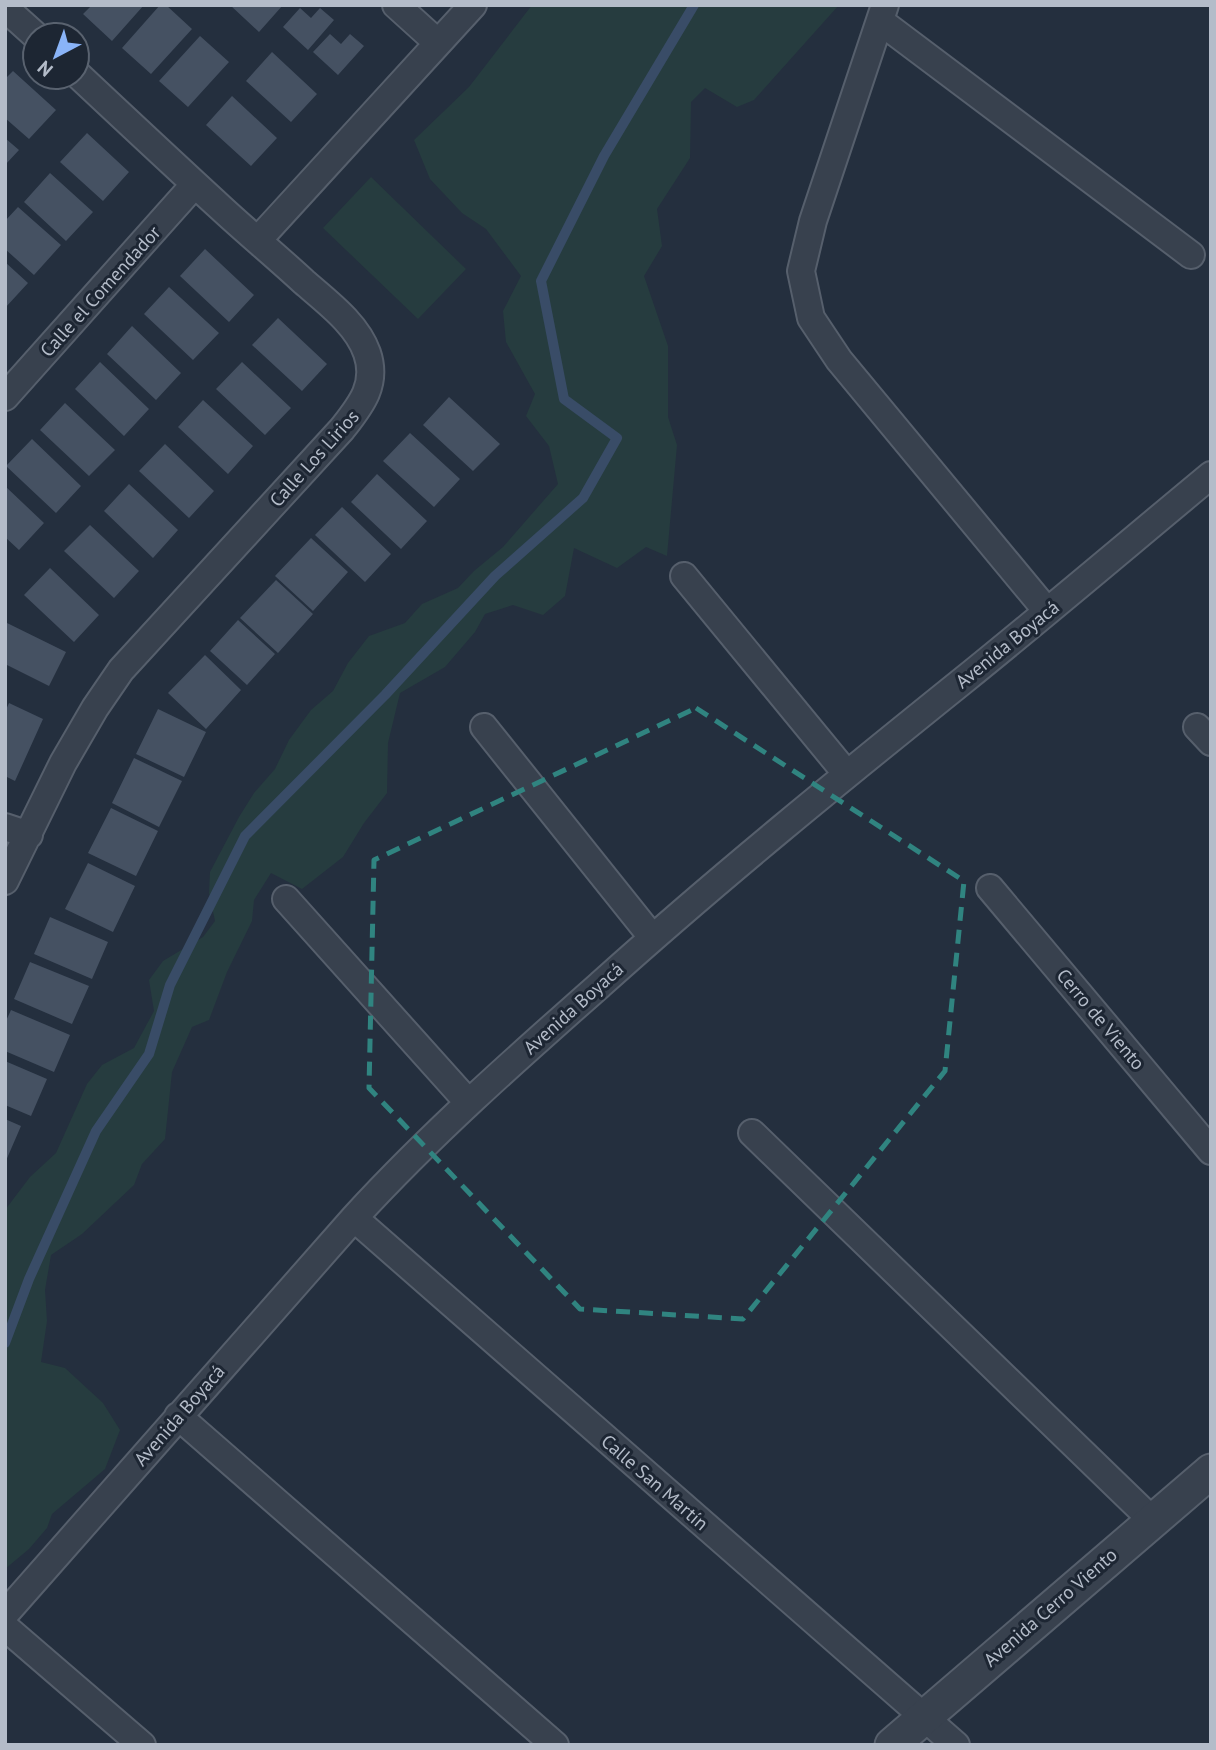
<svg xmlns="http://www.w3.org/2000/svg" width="1216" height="1750" font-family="'PT Sans',sans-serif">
<rect width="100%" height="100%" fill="#242f3e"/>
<path fill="#263c3f" d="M532 5H839L754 100 737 107 705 88 691 102 690 158 657 209 662 246 644 276 668 346V417L677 445 667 556 646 547 617 568 574 548 565 596 543 615 513 605 485 614 475 632 445 667 400 693 388 743 387 793 364 823 343 857 302 889 271 873 254 900 252 921 227 972 209 1020 192 1027 172 1072 165 1139 142 1164 134 1185 82 1234 51 1255 45 1290 47 1321 41 1362 65 1368 103 1403 120 1430 105 1469 52 1514 47 1528 29 1549 5 1569V1210L30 1177 56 1153 87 1084 102 1065 134 1048 154 1011 149 980 163 961 203 937 215 921 209 893 210 872 239 817 254 793 275 769 289 740 311 710 333 691 348 663 369 636 405 623 422 604 458 588 474 571 503 547 558 484 549 446 526 416 535 394 506 342 503 311 521 276 486 229 462 213 430 179 414 140 469 87Z
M371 177 466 269 418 319 323 228Z"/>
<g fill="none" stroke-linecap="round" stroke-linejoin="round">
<path stroke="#394c67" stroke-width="10" d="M5 1343 29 1279 96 1131 149 1054 170 985 245 836 385 695 495 576 583 498 617 438 564 399 541 281 604 156 694 5"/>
</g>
<path fill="#455162" d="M92 5H144L112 41 83 14Z
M160 5H166L192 29 151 74 122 48Z
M230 5H283L259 32Z
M300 8 311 18 320 8 334 20 308 50 283 27Z
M330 34 341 44 350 34 364 46 338 75 313 52Z
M200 36 229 62 188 107 159 81Z
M272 52 317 94 291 122 246 81Z
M13 71 56 110 29 139 5 118V79Z
M232 96 277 138 251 166 206 125Z
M87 133 129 172 103 201 60 162Z
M5 138 19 150 5 165Z
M50 173 93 212 66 241 24 202Z
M18 207 61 245 34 275 5 249V221Z
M205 249 254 295 229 322 180 276Z
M5 262 28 283 5 308Z
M169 287 219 333 193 360 144 314Z
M278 318 327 364 302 391 252 345Z
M132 326 181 373 156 400 107 354Z
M100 362 149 409 124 436 75 389Z
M242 362 291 408 265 435 216 389Z
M449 397 500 444 473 471 423 425Z
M203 400 253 446 228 474 178 427Z
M65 403 115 450 89 476 40 430Z
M410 433 460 479 434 507 383 461Z
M32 439 81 486 56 513 6 466Z
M165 444 214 491 189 518 139 471Z
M377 474 427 521 401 549 351 502Z
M129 484 178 530 153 558 104 511Z
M5 486 44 523 19 550 5 537Z
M342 507 391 554 365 582 315 535Z
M90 525 139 571 114 598 64 551Z
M311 538 348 572 313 611 275 576Z
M50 568 99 615 74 642 24 595Z
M276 580 313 614 278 653 240 618Z
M238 620 275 654 247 685 210 651Z
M5 622 66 652 49 686 5 664Z
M205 655 241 690 206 729 168 693Z
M9 703 43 719 15 781 5 776V712Z
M158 709 206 732 184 777 136 754Z
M134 758 182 781 159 827 112 803Z
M111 808 158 831 136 876 88 853Z
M88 863 135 886 113 932 65 909Z
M50 917 108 942 92 979 34 954Z
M30 962 89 986 72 1024 14 999Z
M11 1010 70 1035 54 1072 5 1051V1023Z
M5 1061 47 1079 31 1116 5 1105Z
M5 1119 21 1126 5 1163Z"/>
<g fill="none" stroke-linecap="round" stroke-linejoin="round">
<g stroke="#565f6c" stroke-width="30">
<path id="minor" d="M396 5 438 43
M885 5 813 221 801 271 811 318 839 360 1047 611
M5 8 35 35
M880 21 1191 255
M258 240 473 5
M5 397 195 184
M684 576 846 773
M484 727 652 937
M1197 727 1211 742
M5 827 29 835
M5 881 63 763 95 708 121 670 342 429C360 406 378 385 367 353 357 324 327 302 304 282 277 257 248 233 221 208 173 164 125 119 77 74
M990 888 1211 1151
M286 899 468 1102
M752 1133 1151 1519
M354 1218 956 1745
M178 1416 555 1745
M5 1614 354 1218C431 1134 516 1059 602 983 720 877 842 778 965 679 1048 612 1129 543 1211 475
M5 1627 142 1745"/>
</g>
<g stroke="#565f6c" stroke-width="37">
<path id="tertiary" d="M892 1745 1211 1471"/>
</g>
<use href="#minor" stroke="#38414e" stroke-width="26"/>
<use href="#tertiary" stroke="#38414e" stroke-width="33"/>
</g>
<path fill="none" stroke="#308480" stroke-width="5" stroke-dasharray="14 9" stroke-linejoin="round" d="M696 708 964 881 945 1071 743 1319 580 1309 369 1088 374 860Z"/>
<g text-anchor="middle" stroke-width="6" stroke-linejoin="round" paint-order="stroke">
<g font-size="19" fill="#b4bcc9" stroke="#1d2633">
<text transform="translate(100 291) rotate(-48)" y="7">Calle el Comendador</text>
<text transform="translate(314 458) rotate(-48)" y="7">Calle Los Lirios</text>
<text transform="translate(1007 644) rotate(-39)" y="7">Avenida Boyacá</text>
<text transform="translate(573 1008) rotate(-42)" y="7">Avenida Boyacá</text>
<text transform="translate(1101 1019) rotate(50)" y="7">Cerro de Viento</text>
<text transform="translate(179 1415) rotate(-49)" y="7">Avenida Boyacá</text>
<text transform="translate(655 1482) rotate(41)" y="7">Calle San Martín</text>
<text transform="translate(1050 1607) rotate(-41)" y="7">Avenida Cerro Viento</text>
</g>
</g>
<rect width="1216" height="1750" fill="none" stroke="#b4bcc9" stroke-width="14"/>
<g transform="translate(56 56) rotate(221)"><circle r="33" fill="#1d2633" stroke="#59626f" stroke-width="2"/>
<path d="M0-5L12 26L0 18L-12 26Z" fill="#8ab4f8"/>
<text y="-10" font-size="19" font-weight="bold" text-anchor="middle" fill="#b4bcc9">N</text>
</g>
</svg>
